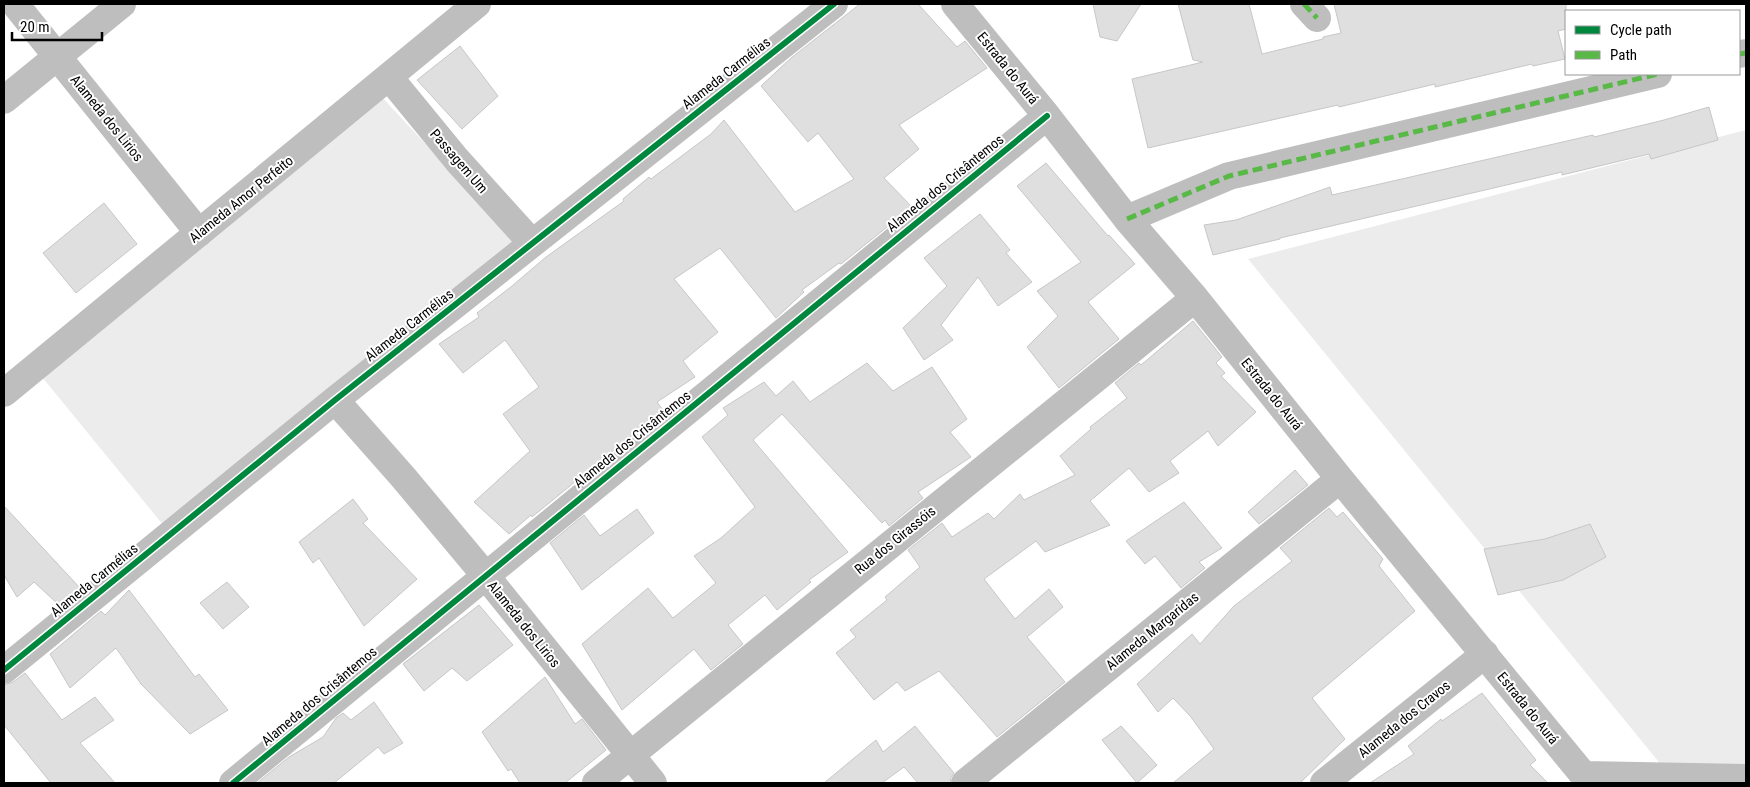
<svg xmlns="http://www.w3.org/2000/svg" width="1750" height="787" font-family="'Roboto Condensed',sans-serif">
<rect width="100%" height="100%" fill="#fff"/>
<path fill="#ececec" d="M378 93 518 243 164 526 42 377Z
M1746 130V783H1676L1248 259Z"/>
<path fill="#dfdfdf" stroke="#c7c7c7" d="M860 4H918L957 47 965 41 987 68 899 125 919 149 884 178 912 207 841 264 839 263 802 290 804 292 776 318 720 248 674 279 718 332 683 361 695 377 657 402 663 410 532 517 531 515 509 534 474 502 530 451 503 414 539 387 505 340 463 373 439 344 479 317 477 313 512 286 546 257 624 201 623 199 649 177 651 179 711 134 724 120 795 212 854 179 818 133 808 142 761 86 791 58Z
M1093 4H1141L1117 41 1100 37Z
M1178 4H1249L1262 54 1323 39V37L1341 33 1334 4H1566V29L1558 31 1565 59 1533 66 1532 64 1435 87V84L1339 107 1338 105 1148 148 1132 79 1203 62 1193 60Z
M460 46 498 96 462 129 417 80Z
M1709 107 1718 140 1651 159 1649 154 1562 175V172L1280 238V239L1213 255 1204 225 1236 220 1330 187 1332 195 1593 135 1594 137 1664 120Z
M1046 163 1108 236 1109 235 1135 264 1088 302 1119 339 1059 388 1027 347 1058 316 1037 291 1081 262 1017 186Z
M104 203 137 244 76 293 43 253Z
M980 214 1010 250 1006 253 1032 282 998 306 978 277 941 325 953 340 924 360 903 328 947 286 924 258Z
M1193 321 1222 357 1216 363 1225 373 1221 376 1256 412 1218 446 1208 431 1170 461 1179 473 1149 492 1129 468 1090 501 1110 525 1045 552 1036 541 984 579 1015 619 1049 589 1063 607 1027 637 1065 682 997 737 939 671 905 691 897 682 874 700 836 653 856 637 850 630 887 600 885 597 920 567 908 550 942 523 952 537 988 513 994 519 1020 494 1024 500 1075 475 1060 456 1091 429 1090 427 1127 398 1115 383 1139 363 1141 365Z
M867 363 893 391 932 367 967 419 950 432 971 457 918 492 923 498 889 526 885 520 882 523 782 414 753 440 848 552 809 580 811 582 777 610 765 595 728 625 743 644 711 670 694 649 622 710 582 644 648 588 673 618 716 583 694 556 721 538 755 507 702 437 728 415 723 408 764 382 776 396 793 381 810 402Z
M1295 470 1308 485 1259 524 1248 512Z
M353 499 368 519 363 523 417 579 364 626 319 558 313 563 299 542Z
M1184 502 1222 548 1199 562 1205 568 1181 588 1155 556 1145 564 1126 541Z
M4 506 80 588 59 605 34 582 17 597 4 575Z
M1329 508 1337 517 1343 512 1383 559 1379 566 1415 611 1312 698 1345 739 1300 783H1173L1214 749 1191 717 1173 698 1158 712 1137 684 1192 634 1200 644 1234 606 1292 561 1280 548Z
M637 509 654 533 582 590 550 543 584 515 600 536Z
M1590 524 1606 557 1563 580 1498 595 1484 549 1545 539Z
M227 582 249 607 223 629 200 603Z
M129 590 195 677 199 674 228 710 190 734 141 684 116 648 70 688 50 654 101 611 105 615Z
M479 605 513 645 467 681 452 668 424 691 403 664Z
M25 673 62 720 95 697 114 720 80 743 115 783H51L4 725V685L13 682Z
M545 677 575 724 582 719 606 750 565 783H520L511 769 508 771 482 732Z
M1482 693 1536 760 1530 765 1548 783H1370L1414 754 1408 746 1441 719 1442 721Z
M374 702 403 743 384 754 378 747 334 783H257L289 757 323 737 336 718 343 713 351 720Z
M915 726 954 773 951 777 950 783H918L904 767 882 783H824L876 740 883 752Z
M1121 726 1157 765 1137 783 1102 740Z"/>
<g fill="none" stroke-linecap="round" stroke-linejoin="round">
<path stroke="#bebebe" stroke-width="28" d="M15 4 199 233
M955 4 1047 116 1127 219 1195 298 1340 479 1590 783
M1304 4 1317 18
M1739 54 1746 53
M389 77 457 160 532 243
M4 100 122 4
M1127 219 1229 176 1658 74
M4 393 477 4
M335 400 403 477 485 575 653 783
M4 670 335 400 834 4
M1584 775 1746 778
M233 783 1047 116
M596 783 1195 298
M965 783 1340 479
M1324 783 1485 654"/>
<path stroke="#58b947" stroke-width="5" stroke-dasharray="10 5" stroke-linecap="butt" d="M1304 4 1317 18
M1739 54 1746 53
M1127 219 1229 176 1658 74"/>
<g stroke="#fff" stroke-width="9">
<path id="cycleway" d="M4 670 335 400 834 4
M233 783 1047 116"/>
</g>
<use href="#cycleway" stroke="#00873e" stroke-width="6"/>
</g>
<g text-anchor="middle" stroke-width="4" stroke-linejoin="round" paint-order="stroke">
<g font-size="14" fill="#000" stroke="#fff">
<text transform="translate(1008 68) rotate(51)" y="5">Estrada do Aurá</text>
<text transform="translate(726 73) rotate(-38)" y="5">Alameda Carmélias</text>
<text transform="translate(107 118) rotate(51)" y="5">Alameda dos Lirios</text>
<text transform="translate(459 161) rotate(49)" y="5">Passagem Um</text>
<text transform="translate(945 183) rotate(-39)" y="5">Alameda dos Crisântemos</text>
<text transform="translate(241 199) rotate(-39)" y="5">Alameda Amor Perfeito</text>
<text transform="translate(409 325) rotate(-38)" y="5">Alameda Carmélias</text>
<text transform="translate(1272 394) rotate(51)" y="5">Estrada do Aurá</text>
<text transform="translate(632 439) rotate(-39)" y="5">Alameda dos Crisântemos</text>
<text transform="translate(895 540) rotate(-39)" y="5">Rua dos Girassóis</text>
<text transform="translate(94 580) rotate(-39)" y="5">Alameda Carmélias</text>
<text transform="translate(524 624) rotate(51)" y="5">Alameda dos Lirios</text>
<text transform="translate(1152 631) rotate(-39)" y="5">Alameda Margaridas</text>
<text transform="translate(319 696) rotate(-40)" y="5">Alameda dos Crisântemos</text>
<text transform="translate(1528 708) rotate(51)" y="5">Estrada do Aurá</text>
<text transform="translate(1404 719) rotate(-39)" y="5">Alameda dos Cravos</text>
</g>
</g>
<rect width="1750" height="787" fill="none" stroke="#000000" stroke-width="10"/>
<rect x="1565" y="10" width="175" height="65" fill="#ffffff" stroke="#999999"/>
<rect x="1575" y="26" width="25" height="8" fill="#00873e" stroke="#999999"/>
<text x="1610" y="35" font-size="15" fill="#000000">Cycle path</text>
<rect x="1575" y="51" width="25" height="8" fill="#58b947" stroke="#999999"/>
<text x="1610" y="60" font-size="15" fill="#000000">Path</text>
<path d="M12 32v8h90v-8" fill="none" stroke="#000000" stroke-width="2.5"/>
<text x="20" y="32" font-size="15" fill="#000000" stroke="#ffffff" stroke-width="4" paint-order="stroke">20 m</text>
</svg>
